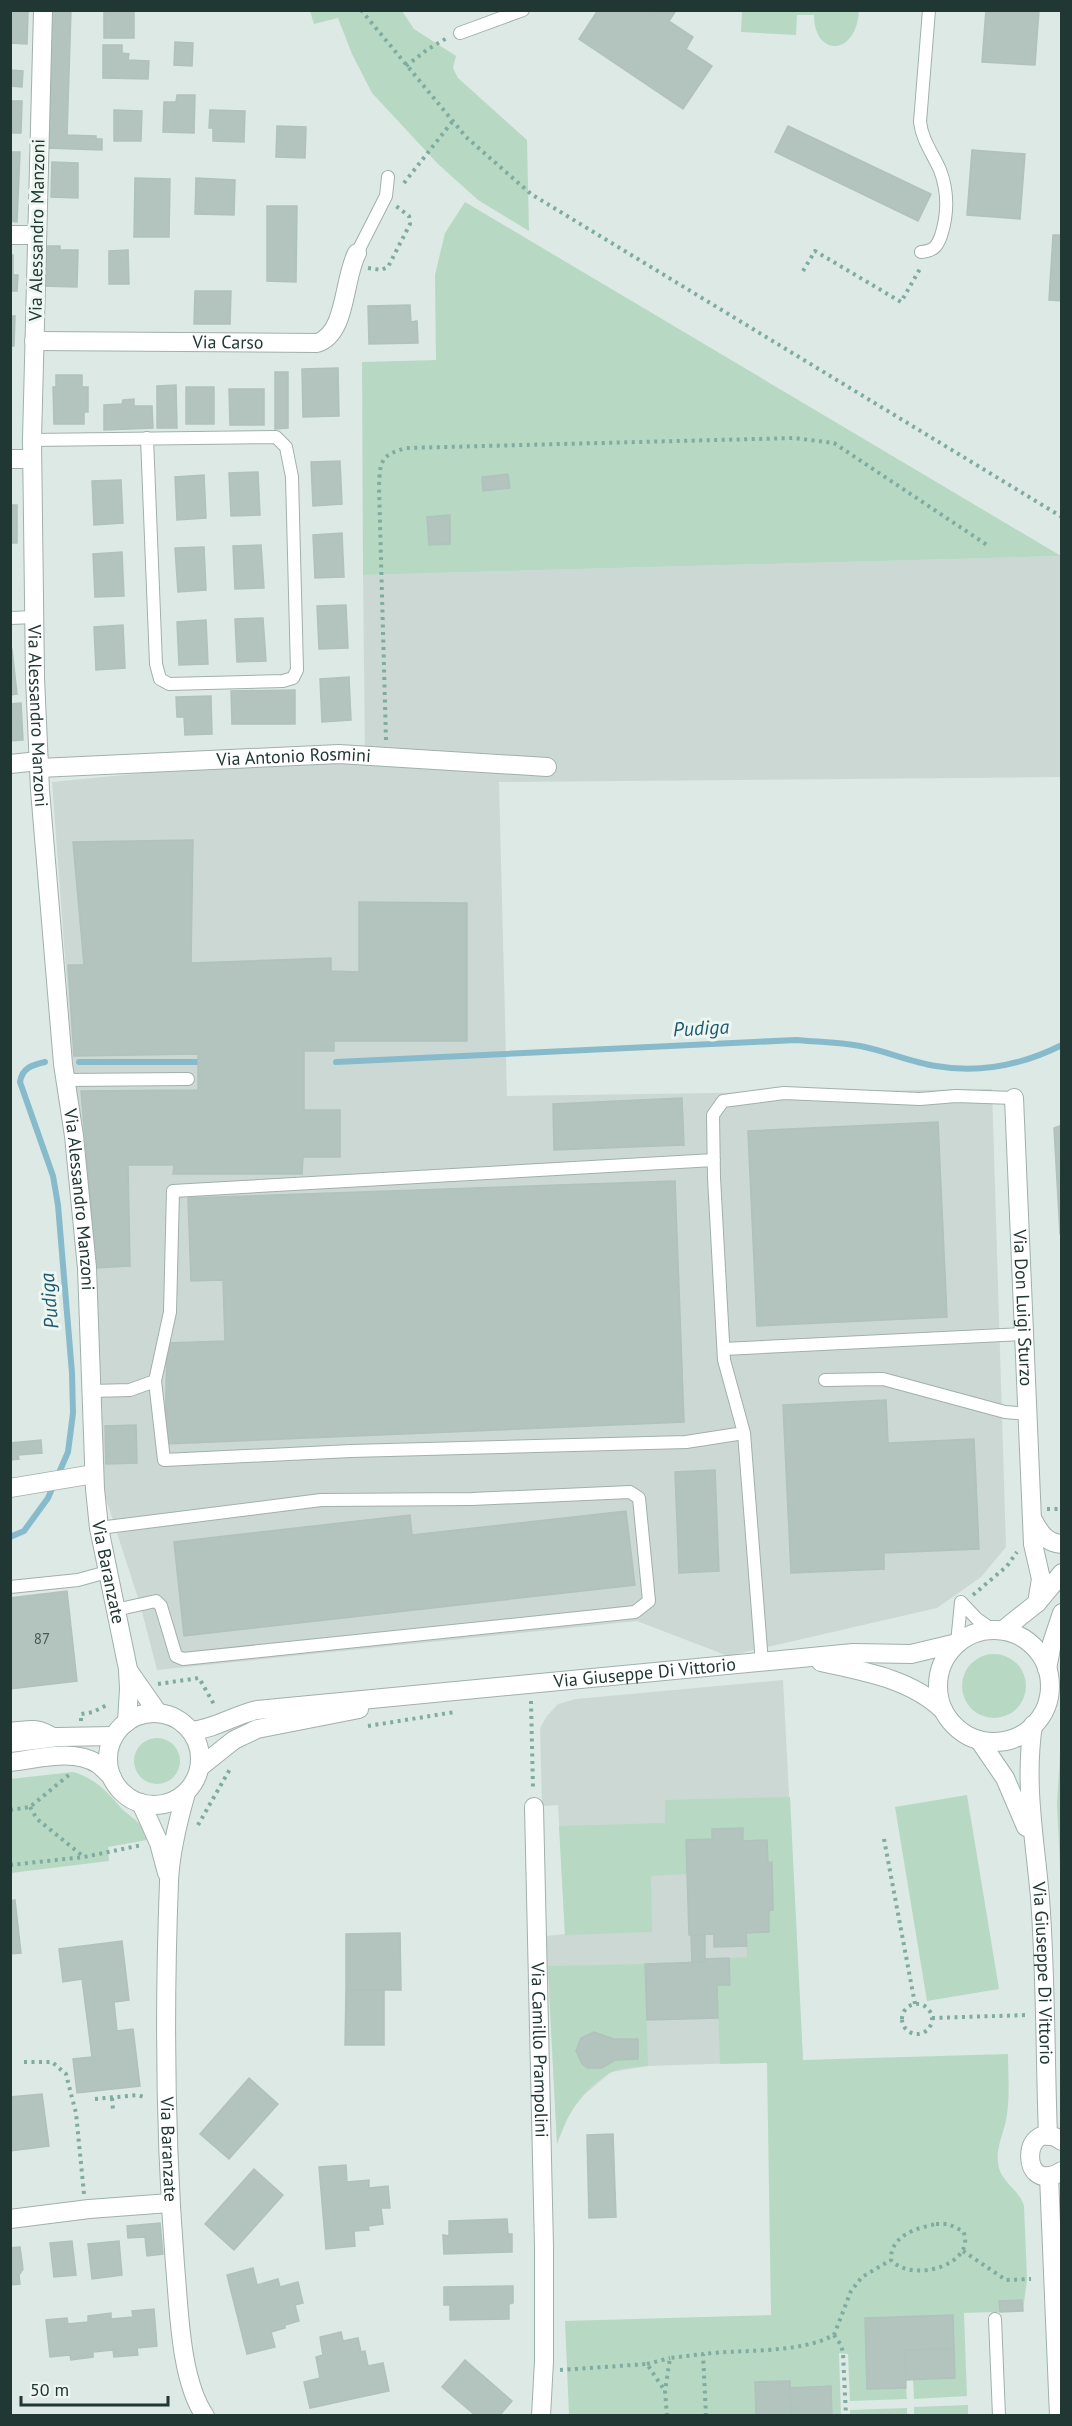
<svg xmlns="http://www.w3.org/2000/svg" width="1072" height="2426" font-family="'PT Sans',sans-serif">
<rect width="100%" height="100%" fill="#dde9e5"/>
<path fill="#ccd8d4" d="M1061 556V777L499 782 507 1096 992 1089 1006 1547 981 1577 937 1608 728 1656 637 1621 157 1670 140 1604 105 1496 52 782 339 754 365 756 363 575Z
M783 1680 803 2061 648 2066 611 2072 584 2095 570 2112 557 2144 546 1936 565 1934 558 1805 542 1806 540 1728 547 1716 558 1704 576 1699Z"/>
<path fill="#b7d9c3" d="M310 11H402L414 29 456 56 453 68 458 78 527 140 529 231 478 200 438 164 372 93 352 54 338 18 314 24Z
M742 11H859C856 57 814 57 814 15H797L796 35 741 32Z
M465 202 1061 556 363 575 362 362 436 360 435 275 445 233Z
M962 1686a32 32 0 1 1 64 0a32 32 0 1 1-64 0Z
M1061 1736V1890L1057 1804Z
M134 1761a23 23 0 1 1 46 0a23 23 0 1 1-46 0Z
M73 1772C94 1778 107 1791 121 1808 132 1819 144 1822 147 1840L108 1847 109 1861 11 1873 10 1779Z
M967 1795 999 1989 927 2001 895 1807Z
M790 1797 803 2060 1008 2054C1008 2073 1010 2094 1007 2114 1005 2133 994 2148 999 2168 1003 2183 1020 2191 1024 2206L1027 2279 1023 2311 964 2313 967 2396 914 2399 913 2380 955 2378 952 2315 865 2318 867 2389 906 2388 907 2399 850 2401 848 2354 839 2353 841 2415H832L831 2386 790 2388 789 2381 755 2382 756 2415H569L565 2321 771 2315 767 2063 720 2064 717 1985H729V1958L747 1957 746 1933 769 1932V1911L773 1910 772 1863H768L767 1840 743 1841 742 1828 712 1829V1839L687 1874 651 1876 652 1932 565 1935 559 1826 665 1823V1800Z
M645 1964 648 2066C636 2067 621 2067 610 2073 583 2088 566 2116 557 2144L548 1966Z
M968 2405V2415H914V2407Z
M907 2408V2415H850V2410Z"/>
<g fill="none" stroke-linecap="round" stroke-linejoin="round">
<path stroke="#87bbcc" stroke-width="6" d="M79 1062H198
M336 1062 796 1040C817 1042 839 1042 860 1046 886 1051 911 1062 936 1066 981 1074 1022 1065 1062 1045
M10 1537 24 1531 48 1498 68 1452 73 1413 72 1373 58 1205 53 1176 20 1082C22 1068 32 1065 45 1062"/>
</g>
<path fill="#b3c3be" stroke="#b0c2bc" stroke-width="1.5" d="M10 10H32L28 12 27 44 10 43Z
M50 10H71L67 135 96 136V139H102V150L46 148Z
M104 10H134V38H104Z
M598 10 675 12 669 21 693 37 686 49 712 66 683 109 579 39Z
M986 10H1039L1035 65 982 62Z
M175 42 193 43 192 66 174 65Z
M103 45H122V53L129 54 128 60 149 61 148 79 103 78Z
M10 70 23 71 22 87 10 86Z
M177 95H195L194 133 163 132 164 102H176Z
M10 101H22L21 133H10Z
M114 110 142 111 141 141H114Z
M210 110 245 111 244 142 213 141V128H209Z
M277 126 306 127 305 158 276 157Z
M788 126 931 194 918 221 775 152Z
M972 150 1025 154 1020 219 967 215Z
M10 152H20L17 222 10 221Z
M52 162 78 163V198L51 197Z
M135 178 170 179 169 237H134Z
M196 178 235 180 234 215 195 214Z
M267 206H297L296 282 267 281Z
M1053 235H1062V301L1049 300Z
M42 246H60V250H78L77 287 41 286Z
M128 250 129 284H109V251Z
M10 255H13V275H18L17 291H10Z
M195 291H231L230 324H194Z
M410 305 411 322 417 321 418 343 369 344 368 306Z
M10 316H15L14 346H10Z
M338 368 339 416 303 417 302 369Z
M275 372H288V428L275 429Z
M56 375H82V387H88V412H84V424H54L53 387H56Z
M176 385 177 428H157V386Z
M186 387H214V424H186Z
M229 389H264V425H230Z
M134 399V406H152L153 428 104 430V405L122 404 123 400Z
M340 461 342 504 313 506 311 462Z
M258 472 260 515 231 516 229 473Z
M508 474 510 488 483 491 482 477Z
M204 475 206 518 177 520 175 477Z
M121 480 123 523 94 525 92 481Z
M10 505H17V543H10Z
M450 515V544L429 545 427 517Z
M342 533 344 577 315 578 313 535Z
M261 545 264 588 235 589 233 546Z
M204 547 206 590 178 592 175 548Z
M122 552 124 596 95 597 93 554Z
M346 605 348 648 319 649 317 606Z
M263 618 266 661 237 662 235 619Z
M206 620 208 664 179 665 177 622Z
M123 625 125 668 96 670 94 627Z
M10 649H12L17 694 10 695Z
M349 677 351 720 322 722 320 679Z
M295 690V724H232L231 691Z
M211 696 212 734 185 735 184 717H177L176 697Z
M21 703 23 740 10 741V704Z
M193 840 191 963 331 958V971L359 972V902L467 903V1041H334V1051H304V1110H340V1157H303L302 1174H173L174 1165H128L130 1266 96 1268 81 1091 198 1090V1054L74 1056 68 965H84L73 842Z
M682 1098 684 1145 554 1150 553 1104Z
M938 1122 947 1317 757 1326 748 1131Z
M1062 1125V1234H1060L1054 1128Z
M675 1181 684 1422 165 1444 167 1343 225 1341 223 1280 191 1281 188 1198Z
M886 1400 888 1443 974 1439 979 1549 884 1553V1569L791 1573 783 1405Z
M136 1425 137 1463 106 1464 105 1426Z
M41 1440 42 1453 18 1455 19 1459 10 1460V1443Z
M715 1470 719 1571 679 1573 675 1472Z
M626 1511 635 1585 184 1636 174 1542 410 1515 412 1535Z
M67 1591 77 1681 10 1689V1598Z
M743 1828V1841L767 1840 768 1863 772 1862 773 1910 769 1911V1932L746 1933 747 1946 714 1947V1934L689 1935 686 1840 712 1839V1829Z
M15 1900 21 1953 10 1954V1901Z
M400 1933 401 1990H346V1934Z
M691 1935H705V1962L692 1963Z
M122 1941 129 2000 114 2002 117 2031 133 2029 140 2086 77 2093 73 2059 92 2057 82 1979 63 1982 59 1949Z
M729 1958 730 1985H717L718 2018 647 2020 645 1964 705 1962V1959Z
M346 1990H384V2045H345Z
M594 2032 614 2039H638V2059L615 2060 602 2068H588L582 2064 576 2051 581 2038Z
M249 2078 278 2104 229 2159 200 2134Z
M42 2094 49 2146 10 2151V2097Z
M613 2134 616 2217 589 2218 587 2135Z
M346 2165 347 2182 369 2180V2188L388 2186 390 2208H381L383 2224 368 2226 369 2230 354 2231 355 2246 326 2249 319 2167Z
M254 2169 283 2195 234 2250 205 2224Z
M507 2219 508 2234H512V2252L444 2254 443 2235 449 2236V2221Z
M160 2223 163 2254 147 2256 145 2237 128 2238 127 2226Z
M72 2241 76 2275 54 2277 50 2243Z
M119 2241 122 2275 92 2279 88 2244Z
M20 2247 23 2269 19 2275 20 2284 10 2285V2248Z
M253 2268 257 2285 278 2279 280 2287 298 2282 303 2303 295 2305 299 2321 285 2325V2328L271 2332 275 2347 247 2354 227 2275Z
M513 2286V2303L509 2304V2319L450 2320V2305H444V2287Z
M1022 2300 1023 2311 1000 2312 999 2301Z
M154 2309 157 2346 137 2348 138 2355 114 2357 113 2350 93 2352V2357L71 2360 70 2355 50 2357 46 2320 67 2318 68 2324 88 2322V2316L111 2313V2319L133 2317 132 2311Z
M953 2315 954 2349 905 2350 906 2388 867 2389 865 2318Z
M341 2332 343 2341 358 2338 361 2352 365 2351 368 2366 383 2363 389 2391 310 2408 304 2382 320 2378 316 2357 323 2355 320 2337Z
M954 2349 955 2378 906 2380 905 2350Z
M465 2360 512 2401 499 2416H476L442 2387Z
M790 2381 791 2416H756L755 2382Z
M831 2386 832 2416H791L790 2388Z"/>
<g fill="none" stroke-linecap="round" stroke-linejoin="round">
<g stroke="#a1b0ac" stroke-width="14">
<path id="service" d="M460 33 523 10
M921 252C933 251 937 247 941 236 948 214 948 191 940 170 933 154 922 140 920 122L929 10
M357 253 386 196 388 177
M32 440 276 437 286 447 292 477 297 670 293 678 283 681 169 684 160 679 156 664 147 438
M10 618 35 617
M64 1080 188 1079
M724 1349 1024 1334
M825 1380 883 1379 1005 1412 1028 1414
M155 1381 164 1460 351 1451 686 1442 744 1433
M92 1391 130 1390 155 1381 170 1312 173 1191 714 1160
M99 1528 321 1500 472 1499 630 1492 639 1498 649 1601 635 1612 183 1659 176 1656 161 1606 156 1601 115 1610
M10 1587 78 1580 107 1572
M957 1643 961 1602 977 1619 993 1630
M762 1663 744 1433 724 1360 714 1178 713 1115 723 1101 784 1093 920 1099 956 1096 1014 1098
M10 1729C32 1726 39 1724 58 1737
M995 2319 999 2416"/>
</g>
<g stroke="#a1b0ac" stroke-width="20">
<g id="minor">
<path id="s1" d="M43 10 32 440 35 678 40 790 63 1064 74 1136 87 1268 95 1489 99 1528 128 1669 129 1689 127 1722"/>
<path d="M10 235H36"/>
<path id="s2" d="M34 341 317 343C347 334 343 279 357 253"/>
<path d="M10 459H32"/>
<path d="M10 764 39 761"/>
<path id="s3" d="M39 768 339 754 547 767"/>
<path id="s4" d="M1014 1098 1033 1544 1041 1579 1037 1603"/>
<path d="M10 1488 94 1474"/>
<path d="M1033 1520C1040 1533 1046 1543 1062 1544"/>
<path d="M130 1673 158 1713"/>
<path id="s5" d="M1033 1725C1024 1784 1035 1840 1040 1898 1046 1977 1045 2057 1048 2136"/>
<path d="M979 1740 1005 1778 1026 1827"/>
<path id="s6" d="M186 1793C178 1821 170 1853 169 1882 164 2010 165 2138 175 2265 179 2308 180 2380 205 2416"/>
<path d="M141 1803 159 1843 167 1873"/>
<path id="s7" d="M534 1807 544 2247V2361L541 2416"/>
<path d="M1062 2141C1021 2113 1018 2198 1062 2171"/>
<path d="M1049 2176 1059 2416"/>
<path d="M10 2219 89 2209 170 2203"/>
</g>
</g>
<g stroke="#a1b0ac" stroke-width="20">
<g id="tertiary">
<path d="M1003 1630 1037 1603 1062 1573"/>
<circle cx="994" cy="1686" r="56"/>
<path d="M821 1662C863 1671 911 1679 943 1710"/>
<path d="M1047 1669 1052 1643 1062 1613"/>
<circle cx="154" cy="1759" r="46"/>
<path id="s8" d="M191 1731C215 1729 234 1715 257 1710L853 1653 911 1654 957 1643"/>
<path d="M10 1743 58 1737 114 1736"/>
<path d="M10 1762C38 1759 73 1748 98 1764 103 1768 108 1773 112 1777"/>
<path d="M200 1767 234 1740 257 1729 359 1709"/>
</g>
</g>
<path stroke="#7faba1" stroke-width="4" stroke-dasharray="3 4.5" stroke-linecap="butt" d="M361 10 466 137 531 194 1062 517
M406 66 428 49 447 38
M404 183 452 122
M368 268 381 270 388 267 410 224 409 216 396 206
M803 271 815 251 901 302 921 267
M386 740 379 487C380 462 380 455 406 448L794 438 834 443 987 545
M1047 1509H1062
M973 1595 1007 1566 1017 1552
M158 1684 199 1678 215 1706
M531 1701 533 1789
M81 1721V1714L93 1712 109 1704
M368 1726 455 1712
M30 1807 37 1819 84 1857
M10 1810 30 1807 70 1774
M198 1825 230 1769
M884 1839 915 2004
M10 1865 84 1857 142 1845
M902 2019a15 15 0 1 1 30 0a15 15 0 1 1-30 0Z
M932 2018 1028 2015
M24 2062H52L66 2074 71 2094 76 2113 84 2194
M112 2098 113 2110
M95 2099 138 2095 144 2097
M936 2224H948L963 2231C978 2264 912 2284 891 2260 890 2236 916 2228 936 2224Z
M963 2251 1006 2280 1031 2279
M834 2335 841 2345 843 2353 846 2416
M647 2364 670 2358
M560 2370 647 2364 665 2391
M667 2416 665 2391 670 2358 703 2354
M706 2416 703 2354C743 2349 799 2354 834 2335L851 2291 862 2277 891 2260"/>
<use href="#service" stroke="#fff" stroke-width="12"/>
<use href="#minor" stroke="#fff" stroke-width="18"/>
<use href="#tertiary" stroke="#fff" stroke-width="18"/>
</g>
<g text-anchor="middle" stroke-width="6" stroke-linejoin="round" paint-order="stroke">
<g font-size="15" fill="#455a56">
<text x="42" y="1644">87</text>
</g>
<g font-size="18" fill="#203733" stroke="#eef6f2">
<text transform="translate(37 230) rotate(-89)" y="6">Via Alessandro Manzoni</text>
<text dy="6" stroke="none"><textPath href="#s2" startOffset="194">Via Carso</textPath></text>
<text dy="6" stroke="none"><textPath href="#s1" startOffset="706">Via Alessandro Manzoni</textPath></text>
<text dy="6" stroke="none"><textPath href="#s3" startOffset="255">Via Antonio Rosmini</textPath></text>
<text dy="6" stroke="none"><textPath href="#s1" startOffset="1192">Via Alessandro Manzoni</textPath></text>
<text dy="6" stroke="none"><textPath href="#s4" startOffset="210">Via Don Luigi Sturzo</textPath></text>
<text dy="6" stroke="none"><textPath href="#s1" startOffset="1566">Via Baranzate</textPath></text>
<text dy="6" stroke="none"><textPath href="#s8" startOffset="459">Via Giuseppe Di Vittorio</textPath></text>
<text dy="6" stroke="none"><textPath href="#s5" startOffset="249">Via Giuseppe Di Vittorio</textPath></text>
<text dy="6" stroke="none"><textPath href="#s7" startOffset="243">Via Camillo Prampolini</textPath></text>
<text dy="6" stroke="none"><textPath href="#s6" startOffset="358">Via Baranzate</textPath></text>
</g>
<g font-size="20" font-style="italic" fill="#1d5a70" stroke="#eef6f2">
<text transform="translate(701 1028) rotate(-3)" y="7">Pudiga</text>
<text transform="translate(49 1301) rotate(-95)" y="7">Pudiga</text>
</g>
</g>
<rect width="1072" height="2426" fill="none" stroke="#203733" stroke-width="24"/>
<path d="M21 2396v9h147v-9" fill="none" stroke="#203733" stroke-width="3"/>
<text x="30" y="2396" font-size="18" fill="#203733" stroke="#eef6f2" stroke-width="4.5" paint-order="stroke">50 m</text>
</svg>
